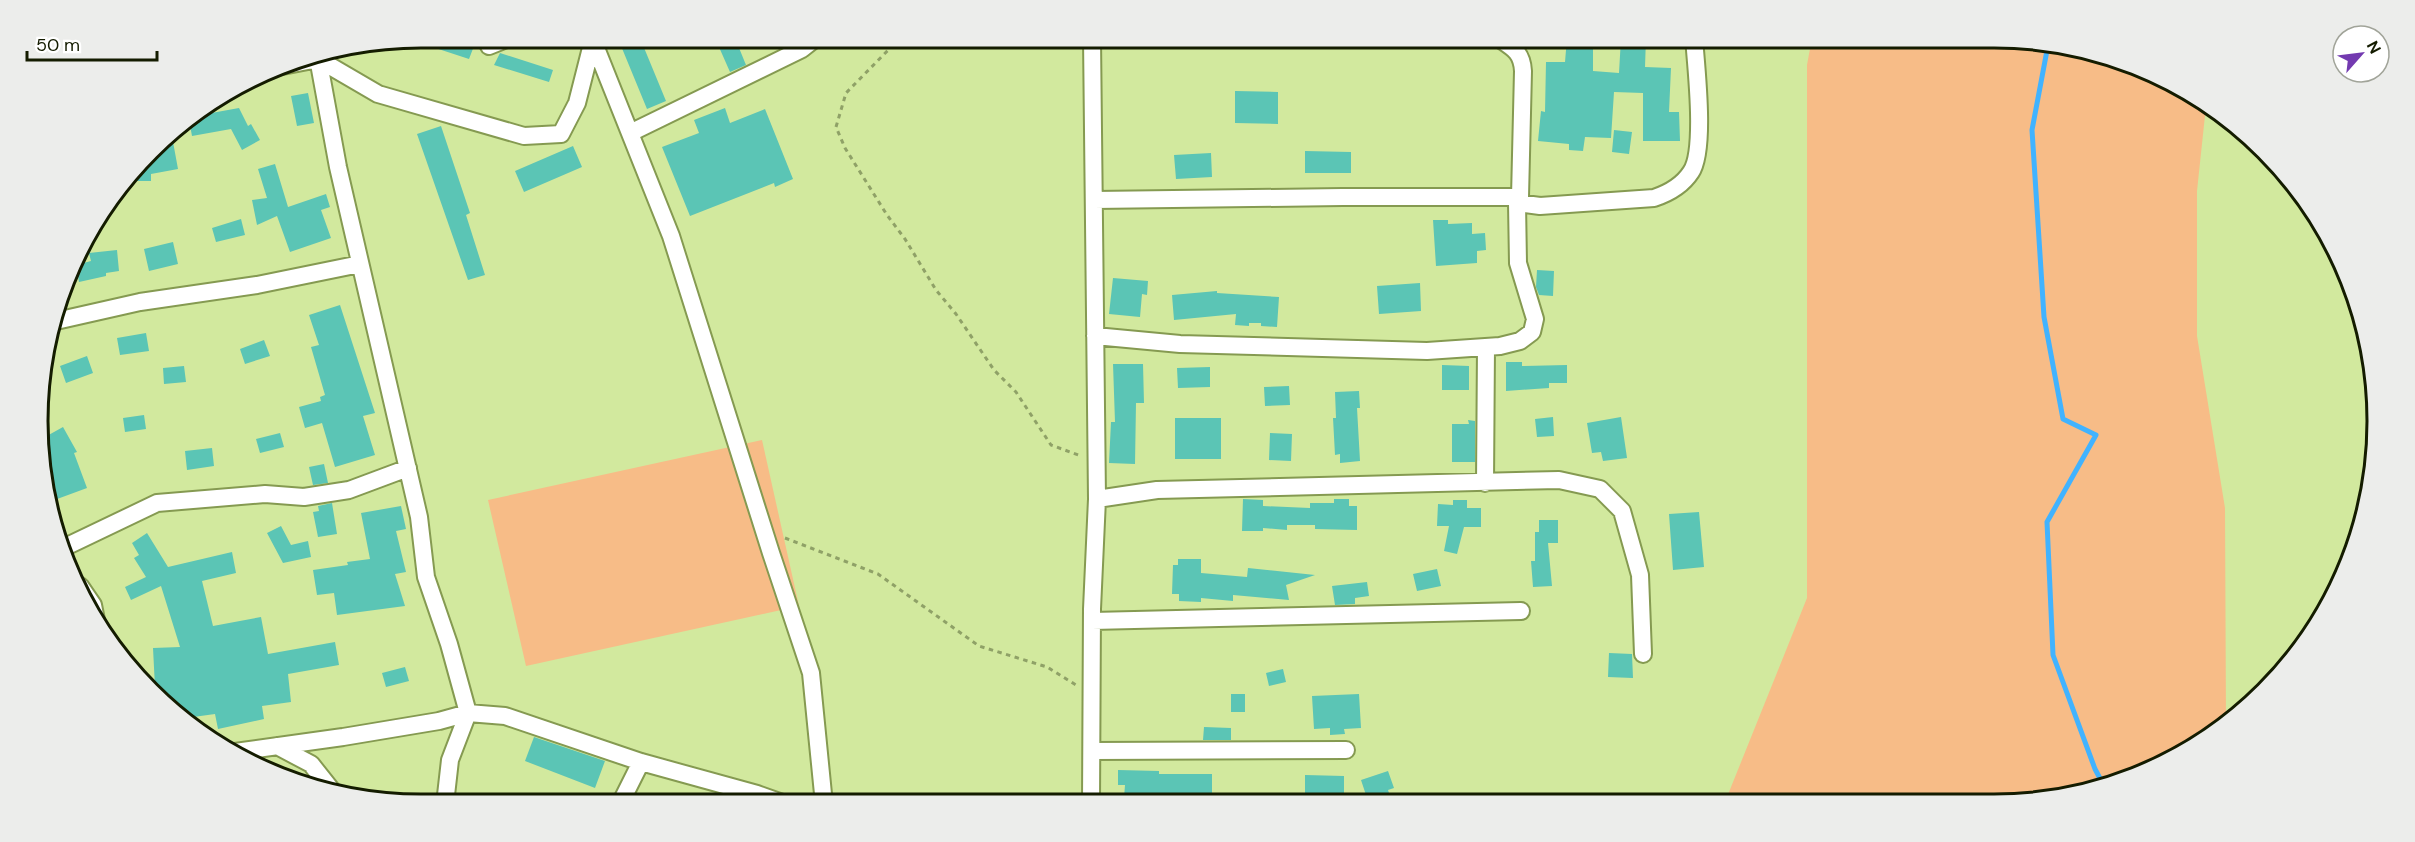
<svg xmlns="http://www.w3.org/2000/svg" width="2415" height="842" font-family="'DM Sans',sans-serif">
<rect width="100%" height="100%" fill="#d2e99e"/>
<path fill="#f7bc87" d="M1812 38H1994L2093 50 2206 106 2197 191V336L2225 508 2226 723 2163 765 2044 801 1725 802 1807 598V65Z
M762 440 799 606 526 666 488 500Z"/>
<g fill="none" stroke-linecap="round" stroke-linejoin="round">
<path stroke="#41b3ff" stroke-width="5" d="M2048 45 2032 130 2044 317 2063 419 2096 435 2047 522 2053 655 2095 769 2103 784"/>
</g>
<path fill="#5bc5b5" d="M421 38H446L474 46 469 59 411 40Z
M629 38H640L666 101 647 109 619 41Z
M715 38H735L746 65 730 72Z
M1567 38H1593V71L1619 73 1621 38H1646L1645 67 1671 68 1669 112H1679L1680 141H1643V93L1614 92 1611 138 1585 137 1583 151 1569 150V144L1538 141 1541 111 1545 112 1546 62H1565Z
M500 53 553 70 549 82 494 65Z
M1235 91 1278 92V124L1235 123Z
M308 93 314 123 297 126 291 96Z
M239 108 248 126 251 124 260 140 242 150 231 129 192 136 189 120 195 116Z
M725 108 730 123 765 109 793 179 775 187 774 183 690 216 662 147 699 133 694 120Z
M441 126 470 213 466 215 485 275 468 280 417 134Z
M1614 130 1632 132 1629 154 1612 152Z
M171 131 178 169 151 174V181H131Z
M573 146 582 167 524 192 515 171Z
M1305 151 1351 152V173H1305Z
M1211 153 1212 177 1176 179 1174 155Z
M275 164 288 207 326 194 330 207 321 210 331 238 290 252 277 216 257 225 252 200 267 198 258 169Z
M241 219 245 235 216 242 212 228Z
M1433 220H1448V224L1472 223V234L1485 233 1486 250 1477 251V263L1436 266Z
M173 242 178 264 149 271 144 249Z
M117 250 119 271 106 273V276L79 282 76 265 91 261 89 253Z
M1537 270 1554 271 1553 296 1539 295 1536 287Z
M1113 278 1148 281 1147 295 1142 294 1140 317 1109 314Z
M1420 283 1421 311 1379 314 1377 286Z
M1217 291V293L1279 297 1277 327 1261 326V323H1249V326L1235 325 1236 314 1174 320 1172 295Z
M340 305 375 413 363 416 375 455 335 467 322 423 305 428 299 407 321 401 320 397 325 395 311 347 319 345 309 315Z
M146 333 149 351 120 355 117 338Z
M264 340 270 356 245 364 240 349Z
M87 356 93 373 66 383 60 366Z
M1506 362H1522V366L1567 365V383H1549V388L1506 391Z
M1113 364H1143L1144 403H1136L1135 464 1109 463 1111 422H1115Z
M1442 365 1469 366V390H1442Z
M184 366 186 382 164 384 163 368Z
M1210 367V387L1178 388 1177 368Z
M1289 386 1290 405 1265 406 1264 387Z
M1359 391 1360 408H1357L1360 461 1340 463V454L1335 455 1333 418H1336L1335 392Z
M144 415 146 429 125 432 123 418Z
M1553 417 1554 436 1537 437 1535 419Z
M1621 417 1627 458 1603 461 1601 452 1592 453 1587 423Z
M1175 418H1221V459H1175Z
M1468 420 1475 421V462H1452V424H1469Z
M63 427 77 452 74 453 87 488 49 502 45 437Z
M280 433 284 447 260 453 256 439Z
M1270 433 1292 434 1291 461 1269 460Z
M212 448 214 466 187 470 185 451Z
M324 464 328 483 313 485 309 467Z
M1243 499 1263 500V506L1310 508V503H1334V499H1349V506H1357V530L1315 529V525H1287V530L1263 528V531H1242Z
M1453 500H1467V508H1481V527H1464L1457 554 1444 551 1449 526H1437L1438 504 1453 505Z
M332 503 337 534 318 537 313 512 319 511 318 506Z
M401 506 406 529 396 531 406 572 395 574 405 606 337 615 334 593 317 595 313 570 348 565 347 562 370 559 361 513Z
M1699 512 1704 567 1673 570 1669 514Z
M1539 520H1558V543H1548L1552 586 1533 587 1531 561H1535V532H1539Z
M281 526 291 545 308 541 311 557 283 563 267 533Z
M147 533 168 567 232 552 236 573 202 581 213 626 261 617 268 654 335 642 339 665 288 674 291 702 262 706 264 719 218 729 215 714 186 718 155 687 153 648 180 647 161 586 131 600 125 587 146 577 134 558 139 555 132 543Z
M1178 559H1201V573L1247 577 1248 568 1315 575 1286 585 1289 600 1233 595V601L1201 598V602L1179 601V594H1172L1173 565H1178Z
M1437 569 1441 586 1417 591 1413 574Z
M1367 582 1369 596 1355 598V604L1335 605 1332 586Z
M1609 653 1632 654 1633 678 1608 677Z
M405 667 409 681 386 687 382 673Z
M1283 669 1286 682 1269 686 1266 673Z
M1231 694H1245V712H1231Z
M1359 694 1361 728 1344 729 1345 734 1330 735V728L1314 729 1312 696Z
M1204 727 1231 728V740H1203Z
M534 737 605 761 595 788 525 761Z
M1118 770 1159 771V774H1212V798H1163V803H1130V798H1124L1125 785H1118Z
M1388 771 1394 788 1388 790 1392 802 1373 803 1370 794 1366 795 1361 780Z
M1305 775 1344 776V800L1305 799Z"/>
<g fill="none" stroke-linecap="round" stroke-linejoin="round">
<g stroke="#859a51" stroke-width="20">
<path id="minor" d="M592 38 671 236 771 553 811 673 824 804
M489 46 509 38
M318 58 338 167 419 517 426 577 449 644 468 713 450 760 445 804
M272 68 318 59 378 94 524 136 561 134 577 103 593 40
M630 133 802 49 816 38
M1094 200 1343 197H1520
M1517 203 1540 206 1654 198C1669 193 1682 186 1691 172 1706 150 1696 66 1694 38
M56 321 140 302 257 285 360 264
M1095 336 1180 344 1427 351 1500 346 1520 341 1532 332 1535 319 1518 263 1517 203 1520 197 1523 71C1522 52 1513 48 1498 38
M1485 483 1486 347
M1097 499 1157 490 1559 480 1600 489 1622 511 1640 575 1643 654
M63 548 157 503 265 494 304 497 349 490 408 468
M80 586 93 605 96 620
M1092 621 1521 611
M277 746 311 764 334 793
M1092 751 1346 750
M235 752 343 737 439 721 468 713 505 716 641 762 757 794 785 804
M1091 803 1092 609 1097 499 1092 38
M620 804 641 762"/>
</g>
<path stroke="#8fa167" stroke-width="3" stroke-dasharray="4.5 4.5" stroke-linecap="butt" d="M900 38 846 93 836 127 845 148 887 215 905 239 936 290 956 314 994 370 1016 392 1051 445 1081 456
M785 538 878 574 979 646 1047 667 1076 685"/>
<use href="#minor" stroke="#fff" stroke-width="16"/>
</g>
<path d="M0 0H2415V842H0ZM421 48H1994A373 373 0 0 1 2367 421V421A373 373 0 0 1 1994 794H421A373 373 0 0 1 48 421V421A373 373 0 0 1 421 48Z" fill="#ecedeb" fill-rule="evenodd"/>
<path fill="none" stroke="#141c00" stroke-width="3" d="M421 48H1994A373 373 0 0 1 2367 421V421A373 373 0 0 1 1994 794H421A373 373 0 0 1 48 421V421A373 373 0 0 1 421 48Z"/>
<g transform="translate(2361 54) rotate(62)"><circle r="28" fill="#ffffff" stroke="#a1a499" stroke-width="1.5"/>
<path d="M0-4.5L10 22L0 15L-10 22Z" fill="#733ab0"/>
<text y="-9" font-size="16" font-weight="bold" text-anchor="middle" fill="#141c00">N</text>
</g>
<path d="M27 51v9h130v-9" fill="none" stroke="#141c00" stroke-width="3"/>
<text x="36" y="51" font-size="18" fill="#141c00" stroke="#ffffff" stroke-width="4.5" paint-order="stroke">50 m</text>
</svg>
